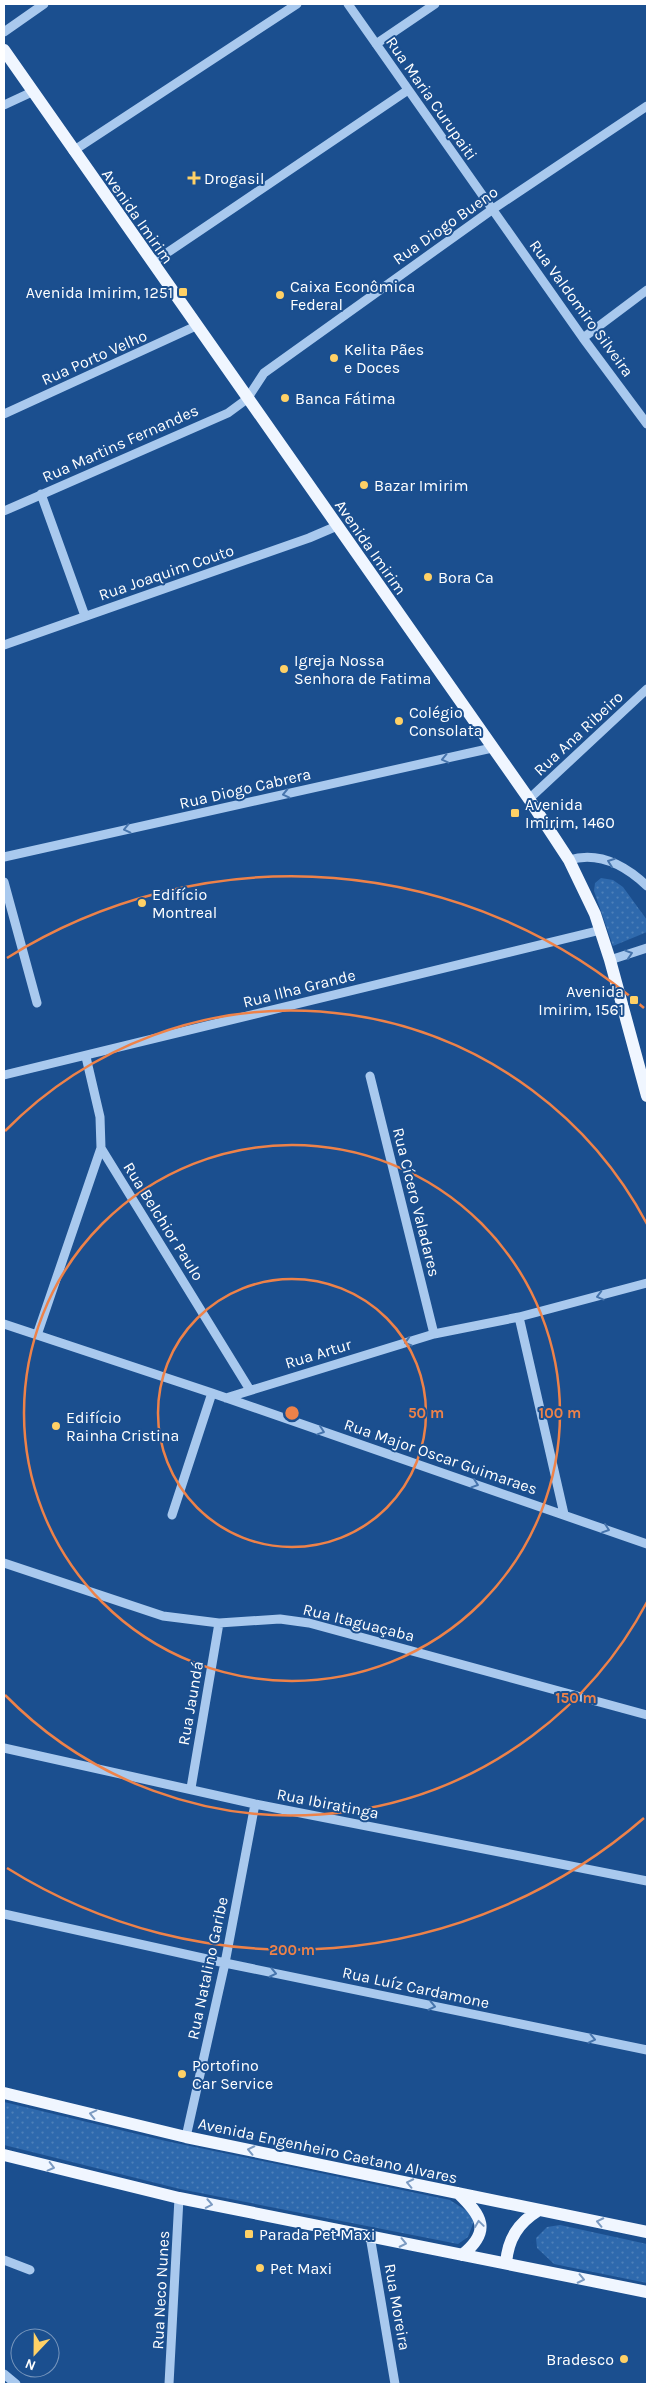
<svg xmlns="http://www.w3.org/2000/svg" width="651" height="2388" font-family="Karla,sans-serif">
<defs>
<pattern id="grass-dots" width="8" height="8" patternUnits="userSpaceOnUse" patternTransform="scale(1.25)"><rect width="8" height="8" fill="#2e69ad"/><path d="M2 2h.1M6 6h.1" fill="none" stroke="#4d80b9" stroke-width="1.8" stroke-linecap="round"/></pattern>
</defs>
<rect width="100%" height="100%" fill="#1b4f8f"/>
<path fill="url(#grass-dots)" d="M601 878 613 880 623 887 647 920V932L613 946 594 891 595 883Z
M4 2102 166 2141 450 2200 470 2213 474 2221 468 2237 458 2244 180 2189 4 2145Z
M560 2225 647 2244V2283L554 2264 537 2248 536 2238 547 2227Z"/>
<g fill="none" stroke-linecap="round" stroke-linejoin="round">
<path stroke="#a9c9ee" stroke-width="9" d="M348 4 583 338 647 424
M4 32 44 4
M376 44 435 4
M4 105 32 92
M73 151 297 4
M152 263 408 90
M583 338 647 290
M4 414 196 326
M41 494 85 616
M4 511 228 413 247 399 264 373 493 209 647 106
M4 645 309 538 337 526
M529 799 647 689
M4 857 492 748
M569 860C599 851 625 865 647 886
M4 882 37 1003
M610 960 647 948
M86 1057 100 1117 101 1148 250 1390
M4 1075 601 930
M370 1076 434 1334
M519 1317 564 1514
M4 1324 212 1393 647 1544
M37 1335 101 1148
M226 1398 434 1334 519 1317 647 1283
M172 1515 212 1393
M4 1563 163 1616 219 1623 280 1619 309 1623 647 1715
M4 1748 255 1804 647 1881
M191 1788 219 1623
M4 1914 225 1963 647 2050
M186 2137 225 1963 255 1804
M370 2236 395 2384
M4 2260 30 2270
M4 2374 16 2384
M169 2384 179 2198"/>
<path stroke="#f0f6ff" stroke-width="12" d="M4 50 529 799 569 860 595 914 610 960 647 1096
M4 2093 186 2137 647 2232
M4 2155 179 2198 647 2292
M458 2193C482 2216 492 2231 462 2255
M506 2263C508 2239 518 2223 539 2210"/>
</g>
<defs><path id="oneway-chevron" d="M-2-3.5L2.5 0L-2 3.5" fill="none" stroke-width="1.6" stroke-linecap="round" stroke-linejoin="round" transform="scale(1.25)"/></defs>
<g stroke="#4674ac">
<use href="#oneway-chevron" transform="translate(445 759) rotate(167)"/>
<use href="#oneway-chevron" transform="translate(286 794) rotate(167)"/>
<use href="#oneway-chevron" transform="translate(127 829) rotate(167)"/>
<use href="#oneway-chevron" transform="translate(611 862) rotate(-160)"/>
<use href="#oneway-chevron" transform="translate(629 954) rotate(-18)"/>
<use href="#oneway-chevron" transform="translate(600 1296) rotate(165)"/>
<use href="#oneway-chevron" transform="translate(408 1342) rotate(163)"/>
<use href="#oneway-chevron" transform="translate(321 1431) rotate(19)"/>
<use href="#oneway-chevron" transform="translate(475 1484) rotate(19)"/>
<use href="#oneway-chevron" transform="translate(606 1529) rotate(19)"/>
<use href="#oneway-chevron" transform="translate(273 1973) rotate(12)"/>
<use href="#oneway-chevron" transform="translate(432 2006) rotate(12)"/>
<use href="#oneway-chevron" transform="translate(592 2039) rotate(12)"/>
</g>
<g stroke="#7b9ac1">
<use href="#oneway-chevron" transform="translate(93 2114) rotate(-167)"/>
<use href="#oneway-chevron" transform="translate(251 2150) rotate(-168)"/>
<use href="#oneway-chevron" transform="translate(51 2167) rotate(14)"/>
<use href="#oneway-chevron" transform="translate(410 2183) rotate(-168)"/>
<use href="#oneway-chevron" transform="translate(209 2204) rotate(11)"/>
<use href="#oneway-chevron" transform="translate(600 2222) rotate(-168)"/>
<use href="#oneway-chevron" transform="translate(479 2224) rotate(-98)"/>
<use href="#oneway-chevron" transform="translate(403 2243) rotate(12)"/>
<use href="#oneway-chevron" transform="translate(581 2279) rotate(12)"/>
</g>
<g fill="none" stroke="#ee8249" stroke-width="2.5">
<circle cx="292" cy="1413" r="134"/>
<circle cx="292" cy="1413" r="268"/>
<path d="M647 1602A402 402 0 0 1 5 1695M5 1131A402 402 0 0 1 647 1224"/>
<path d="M644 1818A537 537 0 0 1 7 1868M7 958A537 537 0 0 1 644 1008"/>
</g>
<g fill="#ffd166" stroke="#1b4f8f" stroke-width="2">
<path d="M191.5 170.5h5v5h5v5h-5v5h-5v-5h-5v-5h5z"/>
<rect x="178" y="287" width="10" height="10" rx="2.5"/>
<circle cx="280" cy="295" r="5"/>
<circle cx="334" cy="358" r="5"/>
<circle cx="285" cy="398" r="5"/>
<circle cx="364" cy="485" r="5"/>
<circle cx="428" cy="577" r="5"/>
<circle cx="284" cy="669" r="5"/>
<circle cx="399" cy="721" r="5"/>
<rect x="510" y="808" width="10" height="10" rx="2.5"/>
<circle cx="142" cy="903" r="5"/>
<rect x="629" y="995" width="10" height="10" rx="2.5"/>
<circle cx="56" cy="1426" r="5"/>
<circle cx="182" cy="2074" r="5"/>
<rect x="244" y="2229" width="10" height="10" rx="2.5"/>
<circle cx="260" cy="2268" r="5"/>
<circle cx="624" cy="2359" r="5"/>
</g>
<g text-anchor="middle" stroke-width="4" stroke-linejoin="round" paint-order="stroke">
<g font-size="16" fill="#fff" stroke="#1b4f8f">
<text transform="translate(432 98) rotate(55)" y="6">Rua Maria Curupaiti</text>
<text transform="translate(138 216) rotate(55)" y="6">Avenida Imirim</text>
<text transform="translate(445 225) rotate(-35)" y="6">Rua Diogo Bueno</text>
<text transform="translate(582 308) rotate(54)" y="6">Rua Valdomiro Silveira</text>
<text transform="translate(94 357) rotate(-24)" y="6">Rua Porto Velho</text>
<text transform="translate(120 443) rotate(-24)" y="6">Rua Martins Fernandes</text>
<text transform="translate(371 547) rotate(55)" y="6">Avenida Imirim</text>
<text transform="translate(166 572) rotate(-19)" y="6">Rua Joaquim Couto</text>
<text transform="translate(578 733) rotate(-43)" y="6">Rua Ana Ribeiro</text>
<text transform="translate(245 788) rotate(-13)" y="6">Rua Diogo Cabrera</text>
<text transform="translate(299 988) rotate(-14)" y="6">Rua Ilha Grande</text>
<text transform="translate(417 1202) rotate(76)" y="6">Rua Cícero Valadares</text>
<text transform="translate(164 1221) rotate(58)" y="6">Rua Belchior Paulo</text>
<text transform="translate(318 1353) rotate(-17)" y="6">Rua Artur</text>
<text transform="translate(441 1456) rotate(19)" y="6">Rua Major Oscar Guimaraes</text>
<text transform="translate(359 1622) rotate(14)" y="6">Rua Itaguaçaba</text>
<text transform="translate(190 1703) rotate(-80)" y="6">Rua Jaundá</text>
<text transform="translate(328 1803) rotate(11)" y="6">Rua Ibiratinga</text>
<text transform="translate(207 1968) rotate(-78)" y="6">Rua Natalino Garibe</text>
<text transform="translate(416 1987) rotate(12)" y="6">Rua Luíz Cardamone</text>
<text transform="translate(328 2150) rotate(12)" y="6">Avenida Engenheiro Caetano Alvares</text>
<text transform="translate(160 2290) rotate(-87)" y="6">Rua Neco Nunes</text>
<text transform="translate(398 2307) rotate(80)" y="6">Rua Moreira</text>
</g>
<g font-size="16" fill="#fff" stroke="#1b4f8f" text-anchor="start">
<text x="204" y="184">Drogasil</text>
<text x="290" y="292">Caixa Econômica<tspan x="290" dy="18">Federal</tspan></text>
<text x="173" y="298" text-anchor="end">Avenida Imirim, 1251</text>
<text x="344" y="355">Kelita Pães<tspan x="344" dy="18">e Doces</tspan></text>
<text x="295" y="404">Banca Fátima</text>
<text x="374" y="491">Bazar Imirim</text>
<text x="438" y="583">Bora Ca</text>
<text x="294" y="666">Igreja Nossa<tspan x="294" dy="18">Senhora de Fatima</tspan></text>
<text x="409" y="718">Colégio<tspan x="409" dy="18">Consolata</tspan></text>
<text x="525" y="810">Avenida<tspan x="525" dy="18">Imirim, 1460</tspan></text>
<text x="152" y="900">Edifício<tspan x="152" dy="18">Montreal</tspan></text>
<text x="624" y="997" text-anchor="end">Avenida<tspan x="624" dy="18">Imirim, 1561</tspan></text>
<text x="66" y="1423">Edifício<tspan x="66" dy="18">Rainha Cristina</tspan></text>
<text x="192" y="2071">Portofino<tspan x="192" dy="18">Car Service</tspan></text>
<text x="259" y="2240">Parada Pet Maxi</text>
<text x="270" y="2274">Pet Maxi</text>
<text x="614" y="2365" text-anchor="end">Bradesco</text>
</g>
</g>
<circle cx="292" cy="1413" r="8" fill="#ee8249" stroke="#1b4f8f" stroke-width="2.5"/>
<g font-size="15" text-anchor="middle" font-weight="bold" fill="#ee8249" stroke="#1b4f8f" stroke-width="4" stroke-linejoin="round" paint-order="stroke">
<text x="426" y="1418">50 m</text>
<text x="560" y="1418">100 m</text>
<text x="576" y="1703">150 m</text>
<text x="292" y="1955">200 m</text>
</g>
<rect width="651" height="2388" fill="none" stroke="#ffffff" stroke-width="10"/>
<g transform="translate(35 2353) rotate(202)"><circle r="24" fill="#1b4f8f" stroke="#7695bc"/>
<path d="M0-4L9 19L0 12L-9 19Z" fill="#ffd166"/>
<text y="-8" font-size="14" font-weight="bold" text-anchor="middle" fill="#ffffff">N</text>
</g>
</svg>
